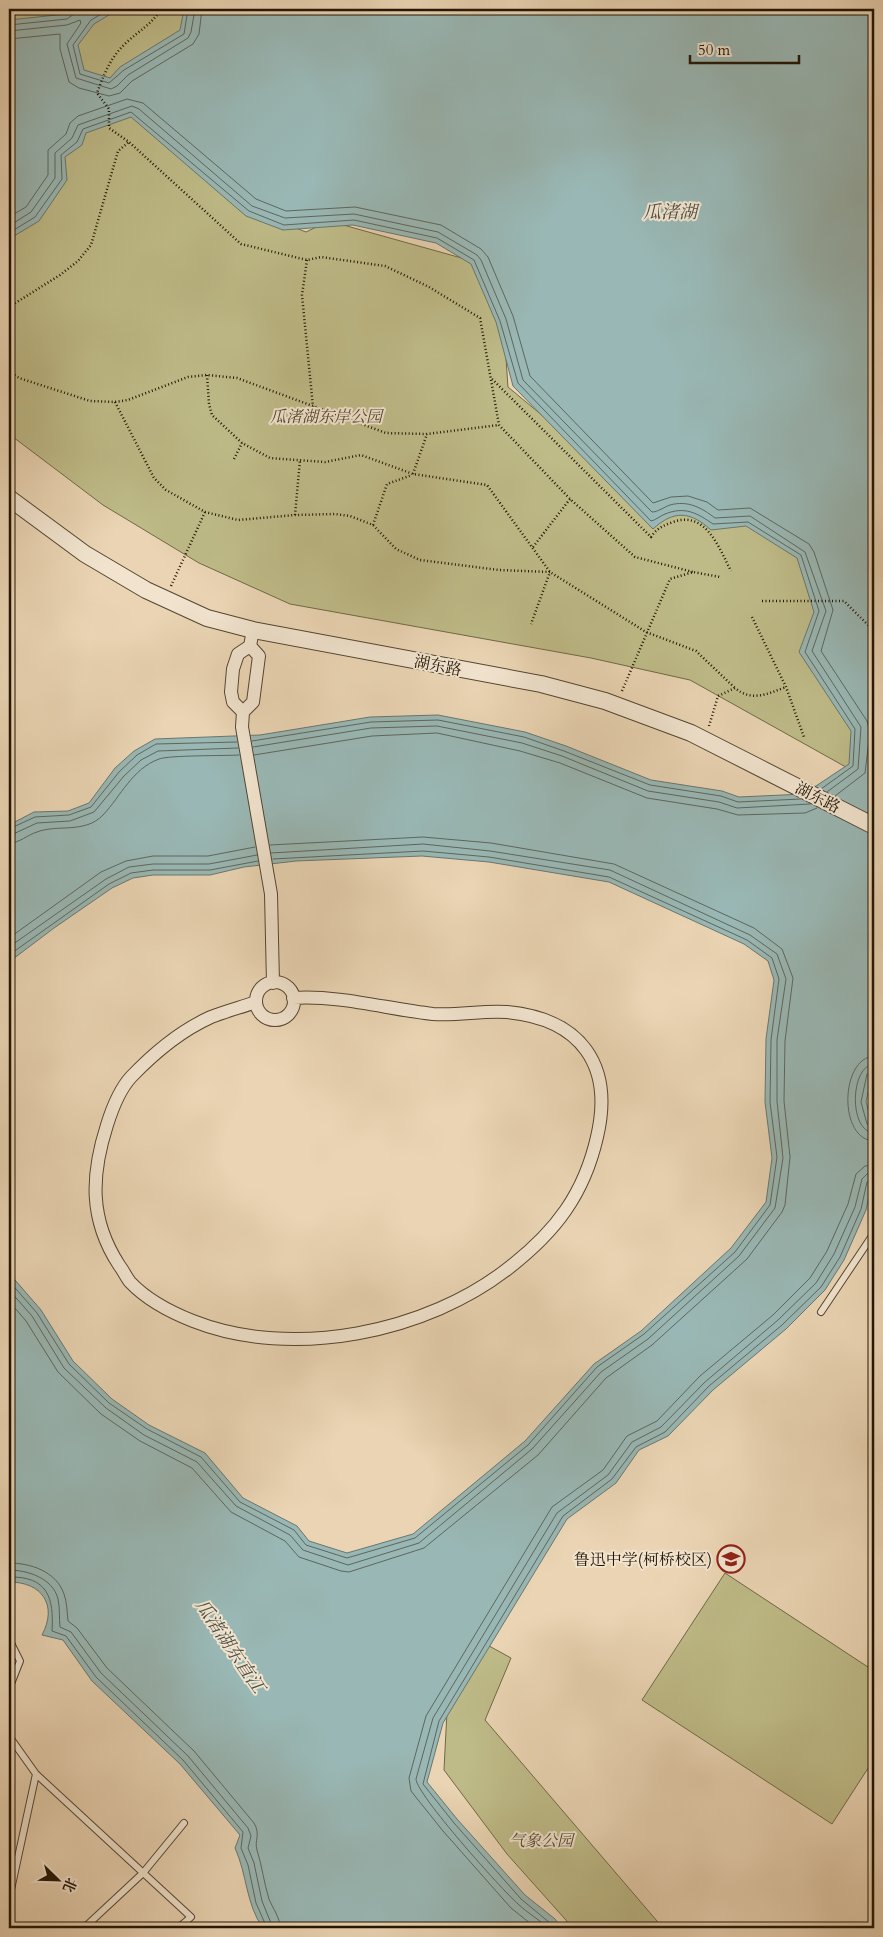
<svg xmlns="http://www.w3.org/2000/svg" width="883" height="1937" font-family="Cardo,'Noto Serif SC',serif">
<rect width="100%" height="100%" fill="#ead4b3"/>
<filter id="stains"><feTurbulence type="fractalNoise" baseFrequency=".004" numOctaves="4"/><feColorMatrix values="0 0 0 0 .2 0 0 0 0 .09 0 0 0 0 .02 0 0 0 .5 -.17"/></filter>
<radialGradient id="worn" r=".72"><stop offset=".6" stop-color="#630" stop-opacity="0"/><stop offset="1" stop-color="#630" stop-opacity=".3"/></radialGradient>
<path fill="#bebb88" stroke="#706846" d="M9 9H194L260 214 306 232 329 221 483 264 501 287 508 387 662 515 690 501 808 548 865 728 853 771 690 680 591 658 290 604 199 563 103 505 9 434Z
M725 1573 874 1671V1759L832 1824 642 1700Z
M482 1642 511 1658 485 1720 663 1928H573L507 1854 444 1770 447 1711Z"/>
<path fill="#99b7b4" stroke="#69766e" d="M73 9H119L94 24 78 45 84 70 110 78 120 67 180 30 184 9H874V1065L866 1102 874 1129V1173L866 1210 844 1260 825 1290 786 1329 713 1390 668 1436 639 1450 616 1483 567 1519 443 1723 427 1782 457 1819 525 1895 555 1919 562 1928H263C246 1905 247 1874 235 1848L240 1835 180 1764 92 1681 63 1640 42 1635C58 1605 42 1582 9 1582V1273L41 1310 73 1361 112 1399 149 1425 205 1453 243 1498 297 1526 309 1541 347 1553 413 1534 525 1441 594 1364 641 1331 731 1248 766 1202 772 1158 765 1102 766 1039 774 980 768 961 744 944 609 882 489 862 422 856 296 861 244 867 210 875H153L133 878 112 888 54 928 9 962V825L34 812 68 811 89 803 115 768 134 751 155 739 260 735 370 717 438 715 525 732 566 746 651 780 722 791 739 797 804 794 849 764 851 731 799 652 814 612 797 558 746 526 711 530C690 511 674 510 653 529L513 386 496 322 471 264 436 243 353 225 283 230 246 216 131 117 86 133 82 145 65 157 67 180 39 221 9 239V20L66 14Z"/>
<g fill="none" stroke-linecap="round" stroke-linejoin="round">
<path stroke="#5e665c" stroke-width="1" d="M110 9 91 20 73 45 80 74 109 83 124 70 184 34 188 9
M9 25 67 19 74 14 76 9
M9 31 67 25 80 20 81 23 67 44 76 78 111 89 117 86 128 75 188 38 191 32 195 9
M9 39 60 34V49L69 82 79 88 109 96 120 93 132 81 193 44 199 34 202 9
M9 217 26 207 48 175V150L66 134 70 123 78 116 127 99 143 103 256 199 286 211 355 207 441 225 481 249 488 257 513 316 530 376 653 503 671 497 688 496 707 502 718 510 750 508 809 544 814 552 833 610 821 651 867 721 870 732 865 773 835 796
M9 226 31 212 55 178V153L72 138 78 125 132 106 139 109 252 206 285 218 354 214 438 232 477 255 481 260 506 319 523 380 652 512C658 512 664 507 670 505 688 500 702 508 715 518L750 516 805 552 826 611 812 651 861 727 858 769 827 792
M9 233 35 217 62 179 61 155 77 142 83 129 131 112 249 211 284 225 354 220 437 238 474 260 500 321 518 383 651 521C656 520 660 516 665 514 685 506 697 513 713 524L748 522 801 555 819 611 805 652 855 729 853 766 821 789
M252 741 371 722 438 720 524 737 564 751 650 785 721 796 738 802 801 799
M253 747 371 728 437 726 522 743 562 756 648 791 719 802 737 808 810 804
M254 755 372 736 437 733 520 751 560 763 647 798 717 809 738 815 805 813 817 808
M9 829 35 817 69 815 91 807 119 772 137 755 156 744 237 742
M9 836 37 823 70 821 94 812 124 776 141 760 158 751 238 748
M9 843C20 843 27 835 37 832 57 824 85 834 103 815 121 796 132 769 159 759 170 755 224 756 239 755
M9 938 101 872 126 861 153 856H208L255 847
M9 947 106 879 129 867 153 864H209L257 855
M9 955 109 884 131 873 153 870H210L258 861
M874 1056C840 1058 838 1140 874 1141
M874 1064C850 1065 848 1132 874 1133
M874 1070 867 1074 861 1102 867 1124 874 1127
M9 1281 37 1313 69 1364 109 1403 147 1429 201 1457 240 1502 294 1530 306 1545 347 1558 415 1538 528 1445 597 1367 644 1334 735 1252 770 1205 777 1157 770 1102 771 1040 779 979 772 958 747 940 609 877 489 857 423 851 273 859
M9 1290 32 1316 64 1368 106 1408 144 1435 197 1462 236 1506 290 1535 303 1550 348 1565 419 1543 532 1449 601 1372 648 1339 739 1256 775 1208 783 1158 777 1101V1040L786 979 777 954 750 935 610 870 490 851 423 844 271 853
M9 1301 26 1321 58 1372 101 1414 140 1441 192 1468 231 1512 285 1541 299 1557 341 1571 349 1572 424 1548 538 1455 606 1378 652 1345 747 1259 782 1212 785 1205 790 1157 784 1101 785 1041 793 978 782 949 754 928 614 864 491 843 423 837 270 845
M9 1563C30 1563 56 1571 64 1594 67 1602 67 1612 68 1621L77 1628 107 1668 194 1751 254 1823C261 1835 254 1840 257 1850 262 1866 264 1883 269 1899 273 1909 280 1917 280 1928
M9 1570C27 1570 53 1578 58 1599 60 1608 59 1617 60 1627L71 1632 101 1673 188 1756 248 1828 251 1836 248 1848 254 1863 262 1901 273 1928
M9 1577C48 1576 54 1598 52 1631L66 1636 96 1677 183 1760 243 1832 241 1848 248 1865 256 1903 267 1928
M536 1928 511 1908 443 1831 411 1791 409 1778 426 1716 552 1507 603 1470 627 1436 657 1421 700 1376 773 1315 810 1278 827 1251 848 1204 856 1174 865 1166 874 1165
M548 1928C539 1919 527 1913 518 1904 502 1890 416 1794 416 1779L433 1718 557 1513 608 1475 632 1442 661 1427 705 1382 778 1320 816 1283 834 1254 855 1207 862 1179 867 1174 874 1172
M556 1928 521 1899 454 1823 423 1784 439 1721 563 1516 612 1479 636 1447 665 1432 709 1386 782 1325 821 1287 840 1257 861 1209 867 1182 874 1178"/>
<g stroke="#544530" stroke-width="8">
<path id="service" d="M821 1312 874 1233
M9 1639 20 1661 9 1689
M9 1736 36 1774 191 1917 178 1928
M9 1899 36 1774
M84 1928 143 1873 184 1823"/>
</g>
<g stroke="#544530" stroke-width="14">
<path id="minor" d="M250 646 259 656 253 702 243 712 233 702 231 692 233 669 238 654 250 646 253 630
M243 712 242 727 271 894 273 983
M256 1001a19 19 0 1 1 38 0a19 19 0 1 1-38 0Z
M256 1002C242 1007 226 1011 211 1017 182 1030 153 1054 131 1077 120 1089 112 1109 107 1125 91 1175 89 1219 119 1265 123 1270 126 1277 130 1282 147 1300 170 1312 193 1321 292 1360 427 1333 510 1267 556 1231 584 1194 597 1137 614 1065 581 1019 507 1012 483 1010 458 1016 433 1014 387 1009 340 995 293 998"/>
</g>
<g stroke="#544530" stroke-width="18">
<path id="tertiary" d="M9 498 85 554 146 590 207 618 253 630 541 684 605 701 691 733 874 826"/>
</g>
<path stroke="#221504" stroke-width="2.5" stroke-dasharray="1 2.5" stroke-linecap="butt" d="M161 9C152 24 140 30 127 42 111 56 104 74 97 93L109 109V128L129 142 241 244 307 260 321 257 385 266 429 287 480 318 499 425 570 499 635 557 693 572
M307 260 302 295 313 407
M9 307 60 275 78 261 91 245 118 151 129 142
M9 371 19 378 90 401 115 402 128 400 188 377 207 375 237 378 386 433 427 434 499 425
M207 375 209 404 212 415 242 443 270 458 325 462 361 455 413 474 487 485 550 572 646 632 696 651 735 688
M492 379 651 537C656 529 664 525 673 522 706 510 719 548 731 571
M115 402 154 478 166 490 205 512 238 520 295 515 335 514 350 516 373 525 396 549 420 560 499 570 550 572 531 624
M234 459 242 443
M413 474 427 434
M295 515 300 460
M373 525 387 484 412 475
M533 547 570 499
M171 586 205 512
M762 601H844L874 631
M752 617 786 687 804 737
M622 691 670 579 693 572 720 577
M709 726 718 696 735 688C752 702 767 694 786 687"/>
<use href="#service" stroke="#f1e3ce" stroke-width="6"/>
<use href="#minor" stroke="#f1e3ce" stroke-width="12"/>
<use href="#tertiary" stroke="#f1e3ce" stroke-width="16"/>
</g>
<defs>
<g id="school-ring" transform="scale(1.4375)"><circle r="9.5" fill="#f1e3ce" stroke="#8f2418" stroke-width="1.5"/><path d="M0-5L7-2L0 1L-7-2ZM-4 1L0 2.5L4 1V4Q0 6-4 4Z" fill="#8f2418"/></g>
</defs>
<g fill-rule="evenodd">
<use href="#school-ring" x="731" y="1559"/>
</g>
<g text-anchor="middle" stroke-width="4" stroke-linejoin="round" paint-order="stroke">
<g font-size="16" font-style="italic" fill="#51472c" stroke="#f1e3ce">
<text x="326" y="422">瓜渚湖东岸公园</text>
<text x="541" y="1846">气象公园</text>
</g>
<g font-size="16" fill="#221504" stroke="#f1e3ce">
<text transform="translate(438 665) rotate(11)" y="6">湖东路</text>
<text transform="translate(818 797) rotate(27)" y="6">湖东路</text>
</g>
<g font-size="16" fill="#221504" stroke="#f1e3ce" text-anchor="end">
<text x="712" y="1565">鲁迅中学(柯桥校区)</text>
</g>
<g font-size="18" font-style="italic" fill="#4c4e42" stroke="#f1e3ce">
<text x="670" y="218">瓜渚湖</text>
<text transform="translate(230 1646) rotate(56)" y="6">瓜渚湖东直江</text>
</g>
</g>
<rect width="883" height="1937" fill="none" stroke="#ead4b3" stroke-width="30"/>
<rect x="10" y="10" width="863" height="1917" fill="none" stroke="#221504" stroke-width="2.5"/>
<rect x="15" y="15" width="853" height="1907" fill="none" stroke="#221504"/>
<g transform="translate(58 1880) rotate(113)" stroke="#f1e3ce" stroke-width="4" paint-order="stroke">
<path d="M0-4L9 19L0 12L-9 19Z" fill="#221504"/>
<text y="-8" font-size="14" font-weight="bold" text-anchor="middle" fill="#221504">北</text>
</g>
<path d="M690 55v8h109v-8" fill="none" stroke="#221504" stroke-width="2.5"/>
<text x="698" y="55" font-size="15" fill="#221504" stroke="#f1e3ce" stroke-width="4" paint-order="stroke">50 m</text>
<rect width="100%" height="100%" filter="url(#stains)"/>
<rect width="100%" height="100%" fill="url(#worn)"/>
</svg>
